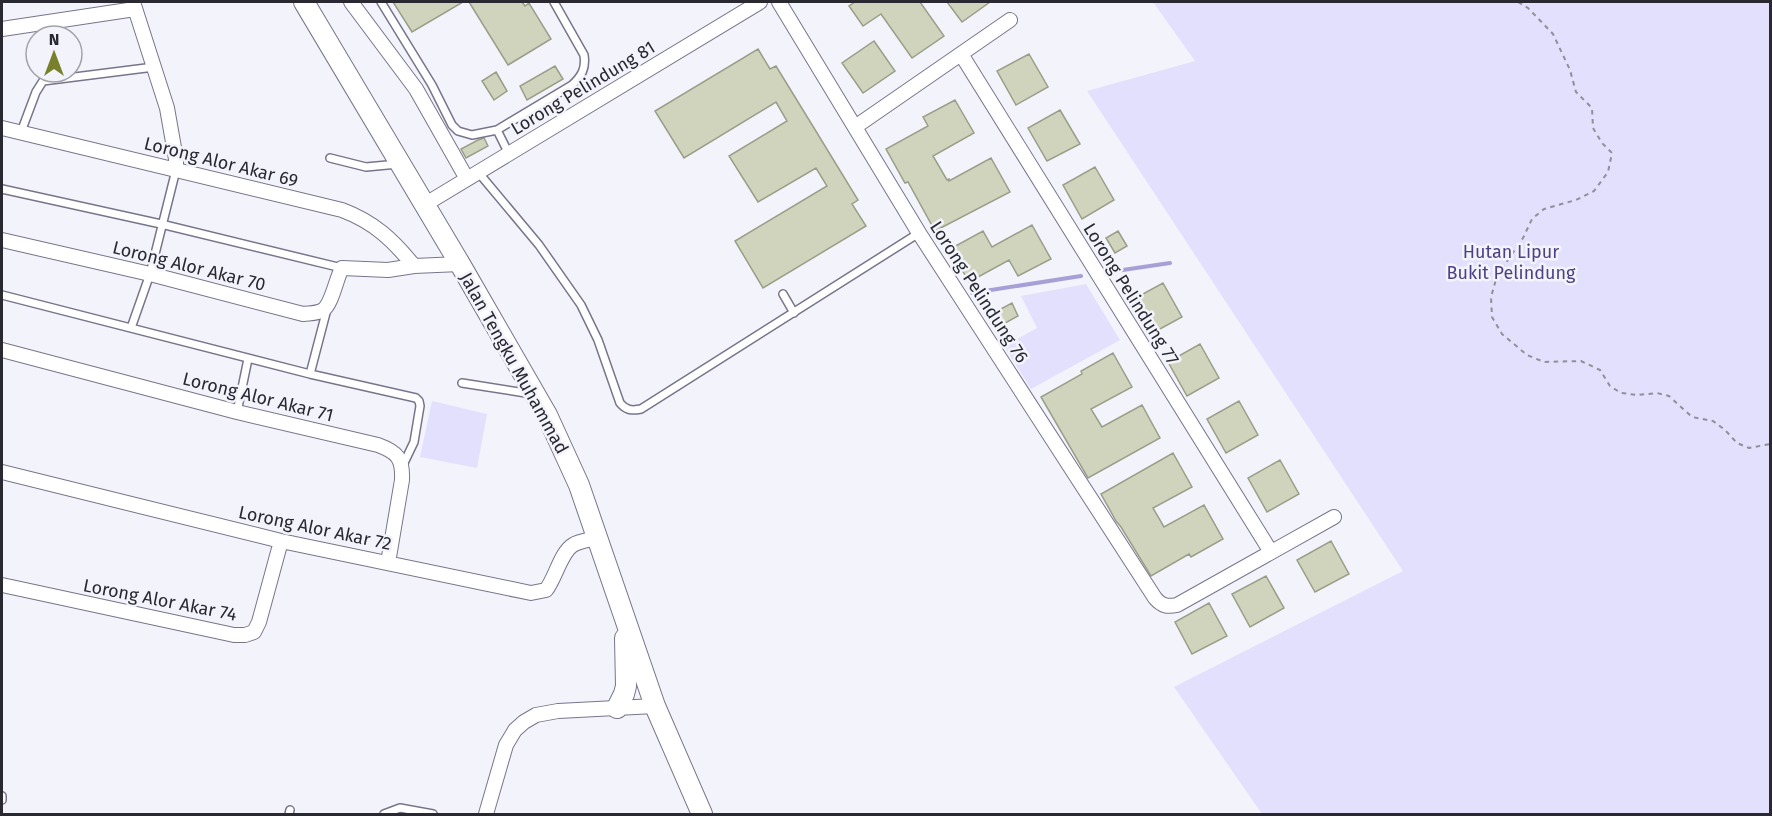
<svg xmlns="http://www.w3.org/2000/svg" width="1772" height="816" font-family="'Fira Sans',sans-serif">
<rect width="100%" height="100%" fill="#f3f3fc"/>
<path fill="#e3e0fd" d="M1153 2H1770V814H1262L1174 687 1403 571 1087 91 1195 61Z
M1086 284 1120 340 1031 389 1004 346 1037 328 1021 296Z
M432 401 487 414 477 468 420 457Z"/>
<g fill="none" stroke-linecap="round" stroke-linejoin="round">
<path stroke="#a7a0d7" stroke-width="4" d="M1116 271 1170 263
M972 293 1081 276"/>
</g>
<path fill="#d0d4bd" stroke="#9a9e88" stroke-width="1.5" d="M393 2H463L412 32Z
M469 2H522L525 6 529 3 551 39 508 65Z
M855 2H920L944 36 912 58 881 14 863 26 849 6Z
M947 2H990L962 22Z
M874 41 895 71 863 93 842 63Z
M758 49 770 69 776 66 814 128 858 200 852 204 866 226 763 288 735 241 827 186 816 168 758 202 729 156 787 121 776 102 684 158 655 111Z
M1029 54 1048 87 1016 105 997 71Z
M555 66 563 79 527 100 520 86Z
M496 72 507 91 494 100 482 81Z
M955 100 974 133 933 156 947 180 949 179V181L991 158 1010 192 935 231 908 182 905 183 886 149 928 126 923 117Z
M1060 110 1080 144 1047 161 1028 128Z
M484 138 488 146 466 158 461 149 478 140Z
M1095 167 1114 200 1082 219 1063 185Z
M1032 225 1051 259 1018 276 1009 260 969 282 950 249 983 231 992 247Z
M1118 231 1127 246 1115 253 1106 238Z
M1163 283 1182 317 1149 335 1130 301Z
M1012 303 1018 316 1000 326 993 313Z
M1200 344 1219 378 1187 396 1168 362Z
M1113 353 1132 387 1091 409 1102 427 1142 405 1160 438 1088 478 1041 397 1082 374 1081 371Z
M1239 401 1258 435 1226 453 1207 419Z
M1173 453 1192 487 1153 508 1164 527 1204 505 1223 539 1191 557 1189 554 1151 576 1121 527 1116 521 1101 494Z
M1280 460 1299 494 1267 512 1248 478Z
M1331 541 1349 574 1315 592 1297 560Z
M1266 576 1284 608 1250 627 1232 594Z
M1209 603 1227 636 1192 654 1175 622Z"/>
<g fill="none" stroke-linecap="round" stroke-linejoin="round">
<g stroke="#78758a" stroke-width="10">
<path id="service" d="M381 2 432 85 452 125 458 131 472 135 497 130 572 85C582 76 586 68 584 55L554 2
M497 130 509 154
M21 132 36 92 43 81 154 67
M330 158 366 167 398 164
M478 172 539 245 581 305 598 340 620 403C626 410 631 411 641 409L919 233
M2 189 161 224 342 268
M783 294 794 313
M2 295 310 374 416 398 419 401 420 406 414 442 403 465
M131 328 150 274 176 170
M310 374 327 309
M462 383 532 394
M237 412 248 359
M2 796V800
M289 814 290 810
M384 814 400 808 433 814"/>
</g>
<g stroke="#78758a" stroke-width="16">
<path id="minor" d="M133 2 167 108 176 159V170
M351 2 416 89 467 179
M779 2 919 233 1155 598C1162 606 1167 607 1177 605L1334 517
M2 29 135 9
M961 54 1271 552
M855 127 1010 20
M2 128 342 210C374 222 393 240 414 266
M424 205 760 2
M2 240 150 274 303 314C309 313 317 314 323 310 332 304 336 279 342 268L388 270 414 266 460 264
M2 350 237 412 378 445C397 452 403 458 402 480L388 563
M2 472 281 541 531 593 546 590C555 579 561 552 573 545 579 541 590 540 597 538
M2 585 234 635H245L254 632 259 622 281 541
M486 814 506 745 515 730 524 722 536 715 558 711 655 706"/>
</g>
<g stroke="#78758a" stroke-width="22">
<path id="secondary" d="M304 2 460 264 547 415 579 485 655 706 702 814
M617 708 624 694 626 686 625 638"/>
</g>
<path stroke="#908f98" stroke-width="2" stroke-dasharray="4.5 4.5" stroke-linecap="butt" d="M1518 2 1528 8 1553 34 1570 70 1576 92 1592 108 1593 128 1602 143 1612 153 1608 172 1594 191 1576 200 1544 209 1532 219 1523 238 1497 276 1491 297 1492 317 1502 334 1527 355 1544 362 1581 361 1600 370 1610 386 1621 393 1638 395 1657 393 1669 396 1692 417 1713 421 1725 430 1737 443 1749 448 1770 444"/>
<use href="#service" stroke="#fff" stroke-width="7"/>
<use href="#minor" stroke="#fff" stroke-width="14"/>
<use href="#secondary" stroke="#fff" stroke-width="20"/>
</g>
<g text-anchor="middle" stroke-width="5" stroke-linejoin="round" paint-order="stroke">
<g font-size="18" fill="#2a2931" stroke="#f3f3fc">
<text transform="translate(583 88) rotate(-31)" y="6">Lorong Pelindung 81</text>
<text transform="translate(221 162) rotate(14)" y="6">Lorong Alor Akar 69</text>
<text transform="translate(189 266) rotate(14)" y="6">Lorong Alor Akar 70</text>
<text transform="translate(979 292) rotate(57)" y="6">Lorong Pelindung 76</text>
<text transform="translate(1131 294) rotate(58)" y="6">Lorong Pelindung 77</text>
<text transform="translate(514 363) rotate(61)" y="6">Jalan Tengku Muhammad</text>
<text transform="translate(258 397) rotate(14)" y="6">Lorong Alor Akar 71</text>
<text transform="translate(315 528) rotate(12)" y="6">Lorong Alor Akar 72</text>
<text transform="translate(160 600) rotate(11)" y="6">Lorong Alor Akar 74</text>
</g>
<g font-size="18" fill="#4e4084" stroke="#f3f3fc">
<text x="1511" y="258">Hutan Lipur<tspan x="1511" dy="21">Bukit Pelindung</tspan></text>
</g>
</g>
<rect width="1772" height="816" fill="none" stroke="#2a2931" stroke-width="6"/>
<g transform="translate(54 54)"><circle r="28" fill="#f3f3fc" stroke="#a3a2ab" stroke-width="1.5"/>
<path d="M0-4.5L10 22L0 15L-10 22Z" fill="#79802c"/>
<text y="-9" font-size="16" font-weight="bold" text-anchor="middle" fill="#2a2931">N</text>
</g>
</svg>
